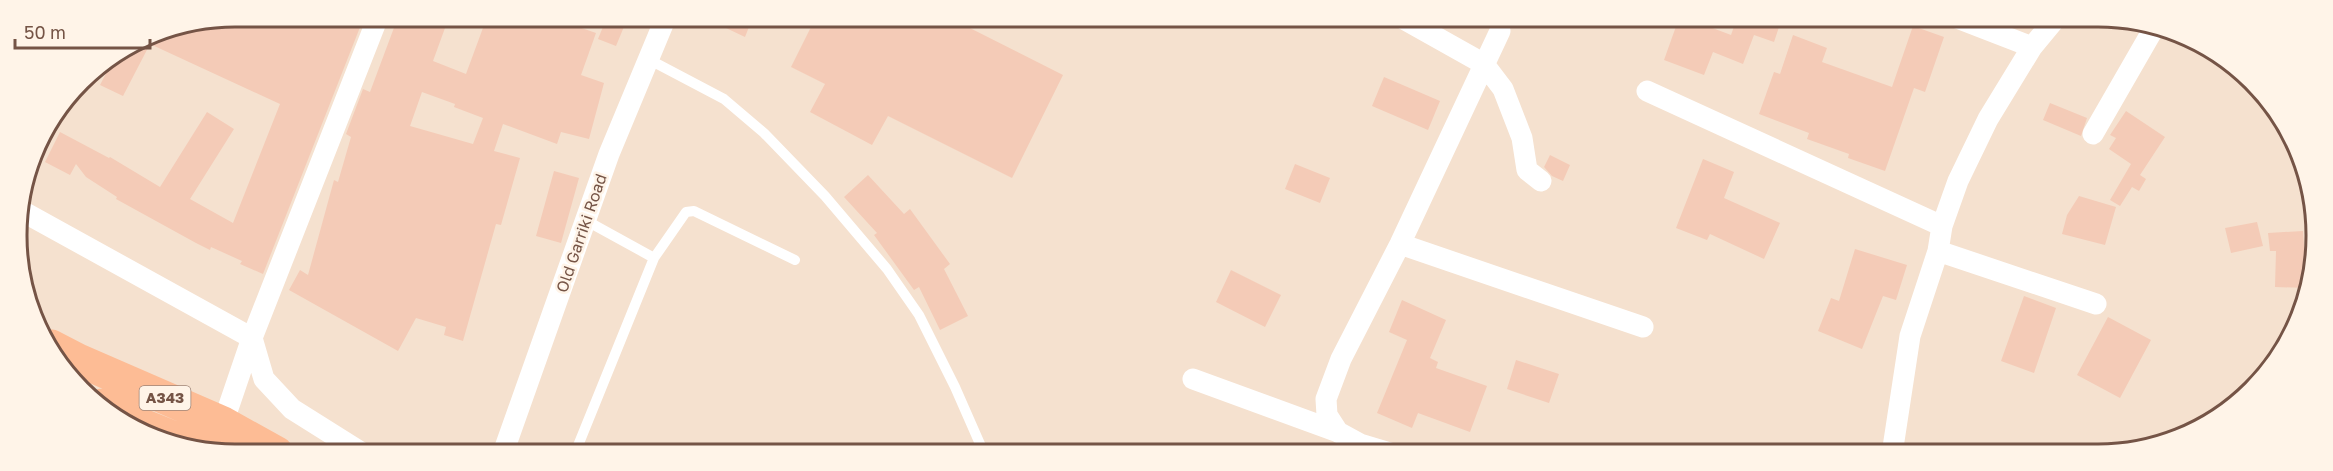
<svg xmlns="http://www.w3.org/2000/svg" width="2333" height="471" font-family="'Golos Text',sans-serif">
<rect width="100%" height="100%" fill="#fdf0e0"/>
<path fill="#f5e1cf" d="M236 17 2126 18 2207 46 2271 102 2309 178 2315 264 2294 333 2252 391 2182 438 2112 454 207 453 126 425 71 380 28 306 17 222 33 151 81 80 152 33Z"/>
<path fill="#f4cbb7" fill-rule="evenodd" d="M236 16 364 17 263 274 240 264 242 261 211 247 210 250 196 243 116 199 117 197 86 177 76 164 70 175 45 162 60 132 109 158 110 157 160 187 207 112 234 129 190 199 233 223 280 104 150 44 123 96 100 85 114 58 152 33Z
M398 17H449L433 61 466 74 487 17H545L569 26 570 24 596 33 581 75 604 83 589 139 561 132 557 144 503 124 494 151 520 158 501 225 496 224 463 341 444 335 446 327 416 318 398 351 289 290 300 270 308 275 334 180 338 182 351 137 346 134 363 89 370 92ZM422 92 455 104 454 107 483 118 473 144 410 126Z
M607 17H628L616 46 598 39Z
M731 17H753L745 37 726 28Z
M816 17H948L1063 75 1012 178 888 116 872 145 810 112 825 84 791 67Z
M1679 18H1686L1731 35 1737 18H1782L1774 42 1754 35 1743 64 1713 52 1704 75 1664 60Z
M1913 26 1944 37 1925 92 1914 88 1885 171 1848 158 1849 154 1807 139 1809 133 1759 114 1774 72 1780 74 1793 35 1827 48 1822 62 1892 87Z
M1384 77 1440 101 1428 130 1372 106Z
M2050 103 2087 118 2081 136 2043 120Z
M2126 111 2165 137 2140 175 2146 179 2139 191 2132 187 2120 206 2110 200 2131 164 2109 149 2116 138 2110 135Z
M1550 155 1570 165 1563 181 1552 176 1544 167Z
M1703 159 1734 172 1724 198 1780 223 1764 259 1710 234 1707 240 1676 228Z
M1295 164 1330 178 1320 203 1285 189Z
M554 171 579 178 561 243 536 236Z
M868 175 904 214 910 209 950 264 944 269 968 316 940 330 919 287 914 290 874 235 877 233 844 197Z
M2079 196 2116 207 2105 245 2062 234 2067 215Z
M2257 222 2263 246 2231 253 2225 228Z
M2303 231 2305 260H2314L2307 288 2275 287 2276 251H2270L2268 233Z
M1855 249 1907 265 1896 300 1883 296 1862 349 1818 331 1831 298 1839 301Z
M1231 270 1281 295 1265 327 1216 302Z
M2024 296 2056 308 2034 373 2001 361Z
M1402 300 1446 320 1430 358 1438 362 1436 368 1487 386 1470 432 1418 413 1412 428 1377 413 1407 340 1389 332Z
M2108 317 2151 340 2120 398 2077 375Z
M1516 360 1559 374 1549 403 1507 389Z"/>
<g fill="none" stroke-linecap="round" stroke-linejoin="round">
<path stroke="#fff" stroke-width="10" d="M648 59 724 99 764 133 825 196 887 269 919 315 955 387 984 453
M585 220 654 258
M575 453 654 258 686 212 694 211 795 260"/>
<path stroke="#fff" stroke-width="21" d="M1402 18 1484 64 1503 89 1522 138 1527 170 1541 181
M1957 18 2032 47
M1647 91 1942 226
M2093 134 2154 28
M20 210 252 338 264 379 292 409 362 453
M1400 244 1643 327
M1938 251 2096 304
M1193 379 1338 432
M220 432 252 338 378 17
M503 453 609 154 666 17
M1390 453 1360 444 1338 432 1327 415 1326 399 1341 359 1400 244 1500 31
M1892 454 1910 336 1938 251 1942 226 1958 181 1988 119 2032 47 2056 18"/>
<path stroke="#fdbc95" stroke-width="33" d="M51 346 78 360 223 423 277 453
M102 405 145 426 212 453"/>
</g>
<g text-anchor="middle" stroke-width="5" stroke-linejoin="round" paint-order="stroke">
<rect fill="#fff4e8" stroke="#9e8477" stroke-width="1.5" x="139.5" y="386" width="51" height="24" rx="4.5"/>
<g font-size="15" font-weight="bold" fill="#755446">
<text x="165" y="403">A343</text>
</g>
<g font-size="16" fill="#755446" stroke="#fff4e8">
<text transform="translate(581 233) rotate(-71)" y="6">Old Garriki Road</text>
</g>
</g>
<path d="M0 0H2333V471H0ZM235 27H2098A208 208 0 0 1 2306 235V236A208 208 0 0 1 2098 444H235A208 208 0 0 1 27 236V235A208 208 0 0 1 235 27Z" fill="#fff4e8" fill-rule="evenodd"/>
<path fill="none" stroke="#755446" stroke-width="3" d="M235 27H2098A208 208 0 0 1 2306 235V236A208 208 0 0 1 2098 444H235A208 208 0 0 1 27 236V235A208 208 0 0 1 235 27Z"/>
<path d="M15 39v9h135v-9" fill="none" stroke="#755446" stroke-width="3"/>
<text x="24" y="39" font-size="18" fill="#755446" stroke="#fff4e8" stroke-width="4.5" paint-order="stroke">50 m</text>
</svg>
